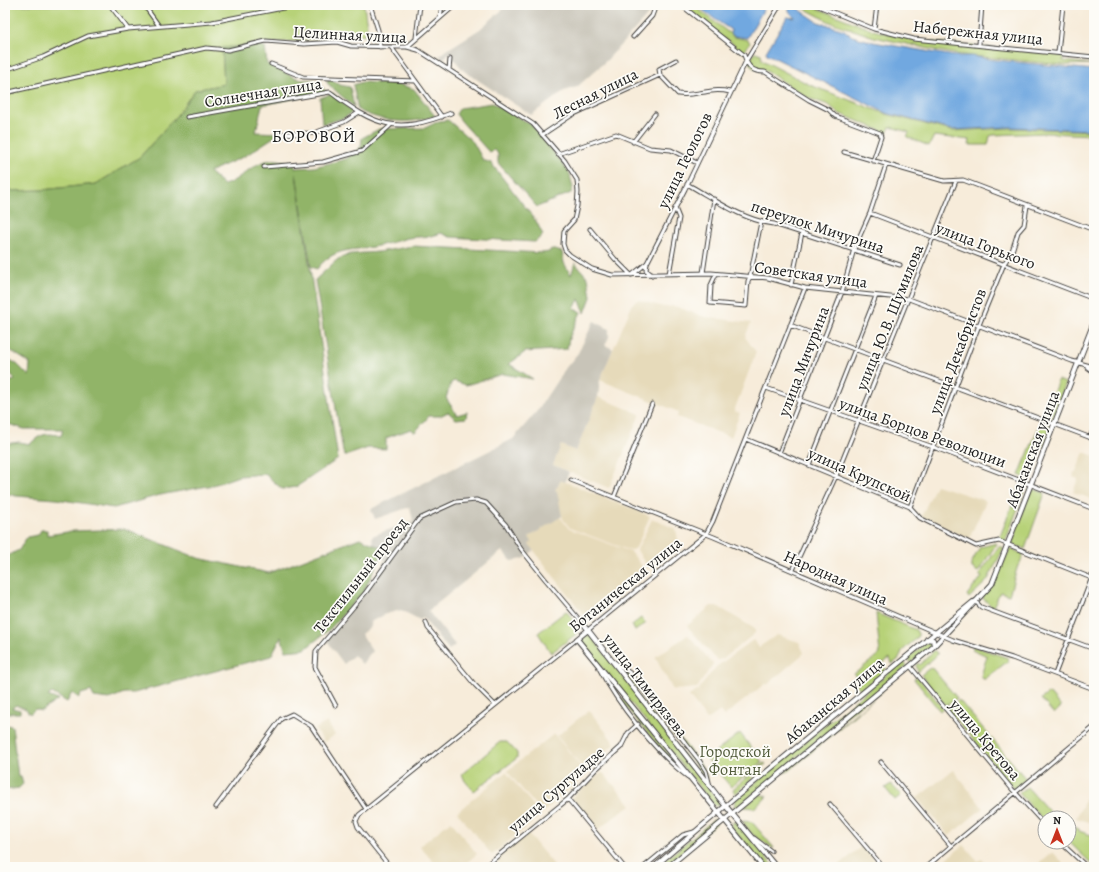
<svg xmlns="http://www.w3.org/2000/svg" width="1099" height="872" font-family="Alegreya,serif">
<rect width="100%" height="100%" fill="#fdfcf7"/>
<filter id="ink" filterUnits="userSpaceOnUse"><feTurbulence type="fractalNoise" baseFrequency=".025" numOctaves="2"/><feDisplacementMap in="SourceGraphic" scale="8" xChannelSelector="R" yChannelSelector="G"/><feConvolveMatrix kernelMatrix="1 2 1 2 8 2 1 2 1" color-interpolation-filters="sRGB"/></filter>
<filter id="wash" filterUnits="userSpaceOnUse"><feTurbulence type="fractalNoise" baseFrequency=".012" numOctaves="4" result="noise"/><feDisplacementMap in="SourceGraphic" scale="16" xChannelSelector="R" yChannelSelector="G"/><feGaussianBlur stdDeviation="0.9" result="paint"/><feColorMatrix in="noise" values="0 0 0 0 0 0 0 0 0 0 0 0 0 0 0 0 0 1.4 0 .05"/><feComposite in="paint" operator="in"/></filter>
<g filter="url(#wash)">
<rect width="100%" height="100%" fill="#f7ecda"/>
<path fill="#e6daba" d="M638 300 664 307 674 306 705 317 751 323 745 337 756 352 734 411 740 413 731 437 677 417 679 412 600 380 633 303Z
M598 397 640 414 609 488 553 465 561 445 576 451Z
M1084 452 1094 456V500L1073 492 1078 479 1073 477 1074 472H1076Z
M561 480 650 516 636 548 631 551 570 528 563 519 555 490Z
M936 485 986 501 969 539 921 517Z
M560 517 569 529 631 552 646 571 586 618 529 544V537Z
M652 519 676 529 679 546 648 568 637 550Z
M711 606H717L755 629V633L723 659 717 660 687 626Z
M688 635 713 664 697 688 673 690 655 657Z
M777 635 799 642 804 653 767 685 766 683 724 716 720 711 707 720 689 696 698 690 716 667 753 640 759 647Z
M589 710 615 744 584 769 557 736Z
M327 722 335 735 324 742 315 729Z
M554 734 587 774 542 813 507 771Z
M953 770 983 808 949 836 917 798Z
M506 772 541 815 492 855 457 812Z
M601 773H603L631 805 597 830 571 798Z
M1092 787H1094V824L1076 818Z
M451 821 477 854 461 867H437L420 846Z
M527 833 554 865 551 867H502L496 860 497 858Z
M964 845 978 861 982 859 988 867H936Z
M862 846 880 867H837Z
M1053 852 1066 867H1034Z"/>
<path fill="#c8c4b8" d="M508 5H654V8L607 60 577 87 564 91 531 115 464 71 449 53 443 60 439 55 480 29Z
M594 321 609 329V337L605 345 613 349 600 380 598 397 576 451 561 445 553 465 569 472 565 482 561 480 555 490 557 491 562 516 529 537 532 542 529 544 534 550 525 558 512 561 502 551 428 611 455 645 449 650 423 618 420 620 401 610 386 614 370 622 371 626 361 634 372 651 362 664 354 655 344 664 326 640 379 573 385 560 374 552 372 536 413 521 410 507 375 519 371 509 513 439 537 411 564 370 578 353Z"/>
<path fill="#b7d278" stroke="#6a774a" d="M5 5H364L368 34 222 48 224 84 195 90 177 115 140 157 96 184 42 190 8 191 5 171Z
M684 5H693L734 37 748 40 750 43 743 53 732 43 721 37Z
M798 5H809L873 30 914 40 1063 55V61L1091 64 1063 65 954 54 874 37 830 22Z
M755 52 761 54 762 60 810 85 886 114 952 131 1010 128 1094 131V135L1046 133 993 135 990 136 988 145H969L970 140 934 136 929 146 907 137 909 132 890 127 886 136 882 135V131L838 113 829 105 808 98 765 70H759L752 67 749 61Z
M1058 380 1066 383 1051 420 1044 418Z
M1041 422 1051 426 1029 480 1019 475Z
M1020 485 1026 488 1005 542 999 539Z
M1031 488 1045 493 1025 549 1012 544Z
M997 543 978 572 972 568V562L980 547Z
M999 546 1004 548 987 581 969 598 967 595 982 577 979 575Z
M1010 549 1024 554 1019 565H1018L1009 595 1000 592 993 607 983 599V595L994 583Z
M566 611 578 625 579 632 551 653 538 633Z
M876 613 916 630 919 636 902 651 899 659 892 664 890 658 882 664 886 669 883 673 861 690 857 686 858 680 854 674 880 654Z
M641 618 646 623 635 631 632 625Z
M588 635 591 636 719 801 718 805 715 806 582 643 583 637Z
M928 641H930L932 646 910 663 908 658Z
M973 646 1008 658V661L985 679H983L981 676 987 656 972 649Z
M934 650 938 654 918 672 916 665 918 663 920 665Z
M903 661 907 666 737 807H734L735 800Z
M618 664 629 672 704 769 707 780 682 747 680 742 681 741 673 735Z
M931 667 957 698 946 706 921 675Z
M918 677 943 708 940 711 914 679Z
M883 691 789 771 783 773Z
M1049 693 1061 707 1054 714 1041 699Z
M621 698 625 701 683 771 672 763 620 699Z
M959 700 1026 779 1014 789 948 709Z
M740 733 762 762 731 787 707 759Z
M500 742H507L517 753V758L474 791 465 781 462 774Z
M764 763 766 764 752 775 753 778 735 794 733 789Z
M891 784 901 795 895 800 885 788Z
M1027 787 1055 818H1045V822L1019 793Z
M760 794 767 797 754 808 744 807Z
M713 820H715L716 824 664 867H657Z
M742 821 752 822 774 848H772L752 834Z
M733 822H737L774 867H765L731 827Z
M1074 827 1079 829V831L1094 836V866L1069 842V833Z"/>
<path fill="#91b468" stroke="#566842" d="M257 45 265 47 267 64 301 80H315L327 92 262 105 256 132 280 133 245 156 209 172 224 185C241 180 252 162 271 160 278 159 287 162 294 163L295 168 314 167 346 159 361 147 362 138 379 129 425 128 439 121 448 120 473 142 483 160 491 163 536 221 543 235 535 242 450 237 441 233C430 238 420 236 408 238 396 241 384 245 372 247 349 251 333 248 317 269L311 267 296 174 338 459 296 487 282 489 265 474 239 476 213 485 160 495 114 508 56 499 16 496 5 493V444L19 442 30 444C40 434 47 432 61 436L63 429H24L5 423V383L15 380 5 365V357L17 364 29 376 30 363 5 347V171L8 191 42 190 96 184 140 157 177 115 195 90 224 84 222 48Z
M328 78 340 85 350 87 354 107 327 83Z
M362 82 398 84 414 89 435 116C409 125 382 122 358 110L353 85Z
M333 93 353 112 344 118 322 124 320 98Z
M492 103 531 124 569 172 573 187 571 193 537 207 498 163V154L494 150 489 152 462 122 456 114 460 108Z
M413 246 542 253 549 252 551 249 562 252 564 263 571 275 575 263 588 278 591 297 585 313 579 299 574 309 581 312 569 338 567 349 525 352 509 364 533 379 503 374 466 385 454 381 451 383 446 398 457 415 467 412 466 418 456 419 448 412 440 416H429L415 432 411 429 386 438V449L368 448 345 456 343 452 315 280 338 259 351 254 378 252Z
M125 529 198 558 269 573 360 538 384 549 364 591 330 629 305 649 286 651 281 637 271 656 134 693H124L109 699 94 697 91 691 81 694 79 698 72 693 67 702 52 693 48 696 58 700 41 711 35 709 30 714 26 709 16 705 12 708 20 710V713H5V557L19 550 27 537 38 535 41 530H47V535L74 531Z
M7 725 12 726 18 777H21L23 784 19 788 5 790V727Z"/>
<path fill="#71a8e0" stroke="#46627e" d="M697 5H766L747 38 734 36 730 33 731 30C719 22 708 15 697 5Z
M784 5H793L818 22 844 30 852 36 873 42 954 56H971L995 60 1094 70V130L1010 127 952 130 886 113 767 54 766 52 787 17 795 18 789 11V8Z"/>
</g>
<g filter="url(#ink)">
<g fill="none" stroke-linecap="round" stroke-linejoin="round">
<g stroke="#3d3b38" stroke-width="5">
<path id="minor" d="M110 5 128 29
M144 5 159 26
M370 5 378 30 380 47
M681 5 744 55C748 67 752 72 765 72L809 100 829 110 835 116 880 133 881 137 873 161
M816 5 874 29 914 39 1094 57
M5 10 8 5
M440 18 442 5
M874 29 877 5
M633 37 652 16 656 5
M416 38 420 5
M979 44 982 5
M391 47 442 117
M407 47 455 5
M1058 53 1063 5
M271 64 303 77 416 81
M5 70 43 57 88 36 128 29 212 22 298 5
M449 70 450 59
M660 75 678 94C696 97 709 87 730 92
M5 93 206 48 228 50 266 41 304 44 337 42 351 46 407 47 418 50 533 124 565 161 577 180 578 192 577 206 574 220 564 231 563 244 565 250 570 255 592 269 612 275 711 273 768 278 805 288 909 299 1072 361 1094 367
M187 117 330 92C375 126 396 135 451 113
M280 134 314 133 344 122 358 113
M542 135 572 115 660 75 659 69 676 60
M633 142 655 114
M844 152 944 181 963 180 1094 230
M558 154 616 134 650 148 671 150 697 163
M264 167 323 162 362 151 390 126
M687 184C714 199 742 220 774 224L900 265
M870 213 1094 299
M590 229 615 259 631 275
M703 273 714 199
M669 274 679 218 675 208
M716 274 711 285 710 303 746 306 748 281 750 277 761 222
M632 275 647 263
M652 275 646 270 647 263 685 189 746 61 780 5
M791 285 802 233
M790 325 1094 439
M1087 367 1094 372
M766 388 933 447 1094 509
M1090 438 1094 427
M746 439 910 507 920 518 976 546 999 541 1094 579
M779 453 842 292 854 249 870 213 886 165
M809 465 876 296
M571 480 714 537 953 640 1012 658 1094 689
M614 497 652 404
M910 507 979 325 1004 264 1012 251 1018 232 1024 225 1027 206
M793 570 836 476 956 181
M975 601 981 607 1094 649
M426 622 428 628 475 685 494 704
M613 661 630 673 699 760 706 771 710 786
M910 666 1012 789 1045 825
M599 668C617 703 656 753 688 777
M1055 674 1094 572
M336 706 315 667 316 651 366 592 419 519 456 502 476 500 486 503 506 525 521 549 545 579 588 630 700 539 706 534 713 521 805 288
M881 762 951 846
M568 799 624 867
M830 804 883 867
M216 807 281 719 292 714 311 726 366 809
M754 838 771 851
M1060 842 1087 867
M390 867 358 827 356 821 359 815 577 639
M484 867 568 799 596 769 621 747 628 733 638 724
M644 867 683 835 694 832
M926 867 1094 727"/>
</g>
<g stroke="#3d3b38" stroke-width="6">
<path id="major" d="M927 639 933 640 934 646
M654 867 736 797 973 602
M668 867 933 647 992 584 1094 322
M763 867 577 639 588 630 720 799 776 867"/>
</g>
<use href="#minor" stroke="#fff" stroke-width="3"/>
<use href="#major" stroke="#fff" stroke-width="4"/>
</g>
</g>
<g text-anchor="middle" stroke-width="3.5" stroke-linejoin="round" paint-order="stroke">
<g font-size="16" fill="#1c1c1c" stroke="#fdfcf7">
<text transform="translate(978 32) rotate(6)" y="6">Набережная улица</text>
<text transform="translate(350 34) rotate(3)" y="6">Целинная улица</text>
<text transform="translate(263 92) rotate(-9)" y="6">Солнечная улица</text>
<text transform="translate(595 93) rotate(-27)" y="6">Лесная улица</text>
<text transform="translate(684 160) rotate(-64)" y="6">улица Геологов</text>
<text transform="translate(818 226) rotate(18)" y="6">переулок Мичурина</text>
<text transform="translate(986 245) rotate(21)" y="6">улица Горького</text>
<text transform="translate(811 274) rotate(8)" y="6">Советская улица</text>
<text transform="translate(889 317) rotate(-68)" y="6">улица Ю.В. Шумилова</text>
<text transform="translate(957 351) rotate(-69)" y="6">улица Декабристов</text>
<text transform="translate(803 361) rotate(-69)" y="6">улица Мичурина</text>
<text transform="translate(923 432) rotate(20)" y="6">улица Борцов Революции</text>
<text transform="translate(1032 449) rotate(-69)" y="6">Абаканская улица</text>
<text transform="translate(860 474) rotate(24)" y="6">улица Крупской</text>
<text transform="translate(360 575) rotate(-52)" y="6">Текстильный проезд</text>
<text transform="translate(836 577) rotate(24)" y="6">Народная улица</text>
<text transform="translate(625 584) rotate(-39)" y="6">Ботаническая улица</text>
<text transform="translate(646 685) rotate(52)" y="6">улица Тимирязева</text>
<text transform="translate(834 700) rotate(-40)" y="6">Абаканская улица</text>
<text transform="translate(986 739) rotate(50)" y="6">улица Кретова</text>
<text transform="translate(556 789) rotate(-41)" y="6">улица Сургуладзе</text>
</g>
<g font-size="16" fill="#525c3c" stroke="#fdfcf7">
<text x="735" y="757">Городской<tspan x="735" dy="18">Фонтан</tspan></text>
</g>
<g font-size="17" letter-spacing="1" fill="#1c1c1c" stroke="#fdfcf7">
<text x="314" y="142">БОРОВОЙ</text>
</g>
</g>
<rect width="1099" height="872" fill="none" stroke="#fdfcf7" stroke-width="20"/>
<g transform="translate(1057 830)"><circle r="19" fill="#fdfcf7" stroke="#a3a29f"/>
<path d="M0-3L7 15L0 10L-7 15Z" fill="#c8321e"/>
<text y="-6" font-size="11" font-weight="bold" text-anchor="middle" fill="#1c1c1c">N</text>
</g>
</svg>
